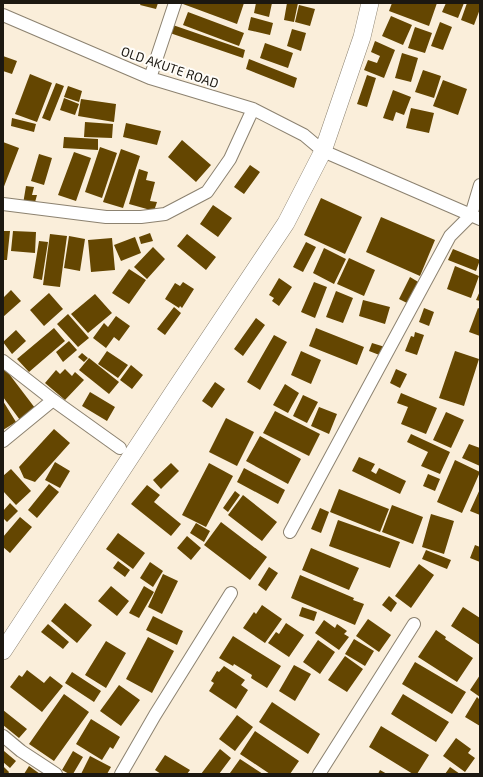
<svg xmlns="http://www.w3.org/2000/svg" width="483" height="777" font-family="'Exo 2',sans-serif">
<rect width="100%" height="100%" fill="#faeeda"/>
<path fill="#644601" d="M141 3H158L156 9 140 5Z
M184 3H244L237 24 183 4Z
M256 3H272L269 17 254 13Z
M287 3H298L294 22 284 20Z
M392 3H437L429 26 389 11Z
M446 3H464L458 18 442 12Z
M467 3H480V9L474 25 461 20Z
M299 5 315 9 310 26 295 22Z
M188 12 244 33 239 46 183 25Z
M391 16 412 25 403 45 382 36Z
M251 17 273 23 270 35 248 30Z
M440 22 452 27 443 50 431 46Z
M170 24 245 50 243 58 167 32Z
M415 27 432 33 425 53 408 48Z
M292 29 306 33 301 51 287 46Z
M375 41 395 50 384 78 364 70 368 60 377 63 380 56 371 52Z
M265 43 293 53 288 68 260 58Z
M402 53 418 58 411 82 395 78Z
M3 56 17 61 12 74 3 71Z
M249 59 297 78 294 88 246 69Z
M423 70 441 76 434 98 415 92Z
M30 74 52 83 37 122 15 114Z
M367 75 376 78 367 107 357 104Z
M443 80 467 89 458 115 433 106Z
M56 83 64 86 50 121 42 118Z
M68 86 82 91 79 102 64 97Z
M393 90 411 97 404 115 396 112 393 121 383 118Z
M64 98 79 104 75 115 60 110Z
M81 99 116 104 114 122 78 116Z
M411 108 434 113 429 133 406 128Z
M12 118 36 124 34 132 11 126Z
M85 122 113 124 112 138 84 137Z
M126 123 161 131 157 145 123 137Z
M64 137 98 139V150L63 148Z
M182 140 211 165 196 182 168 157Z
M3 142 19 148 3 189Z
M100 147 117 153 102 198 85 192Z
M121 149 140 156 123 208 103 202Z
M74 152 91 158 76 201 58 195Z
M39 154 52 158 44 185 31 181Z
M250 165 260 172 244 194 234 187Z
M139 169 148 172 146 180 155 182 150 201 157 202 154 211 129 204Z
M26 186 34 187 32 195H37L34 206 23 204Z
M321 198 362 217 345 254 304 235Z
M213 205 232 218 218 237 200 224Z
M381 217 435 240 420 276 366 252Z
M3 231H10L7 260H3Z
M13 231 36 232 35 253 11 251Z
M150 233 153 241 141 244 139 237Z
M50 234 67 236 60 287 43 285Z
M187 234 216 257 206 270 177 246Z
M69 236 85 239 80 271 64 268Z
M135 237 141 253 121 261 114 245Z
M112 238 115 270 91 272 88 240Z
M39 241 48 242 42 280 33 278Z
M306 242 316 247 303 272 293 267Z
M153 247 165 259 147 279 134 267Z
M324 248 346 259 334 284 313 273Z
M453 249 480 260 476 271 448 260Z
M349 258 375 270 364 296 337 284Z
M455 266 479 276 471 298 447 289Z
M129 269 146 280 129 304 112 293Z
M410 277 420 283 409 304 399 299Z
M279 278 292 287 279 306 272 301 274 298 269 295Z
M183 282 194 289 182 308 180 306 179 308 165 299 175 283 180 286Z
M314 282 327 287 315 318 301 312Z
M11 290 21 301 3 317V298Z
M336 291 353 298 343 323 326 317Z
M480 291V301L476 300Z
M49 293 63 309 44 326 30 310Z
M95 294 112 313 88 333 71 314Z
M363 300 390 307 385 324 359 316Z
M174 307 181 313 165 335 157 329Z
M424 308 434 312 429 326 419 322Z
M478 308 480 309V336L469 332Z
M68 314 89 338 78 347 57 324Z
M116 316 130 326 119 341 114 337 106 348 93 338 104 323 108 327Z
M256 318 265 325 243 356 234 349Z
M54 328 65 341 29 372 17 359Z
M316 328 364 347 357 365 309 346Z
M16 330 26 341 12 354 3 342Z
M415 332 424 335 417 355 405 351 411 336 414 337Z
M274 335 287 342 260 390 247 382Z
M69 341 77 350 63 362 56 352Z
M372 343 385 347 382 356 369 351Z
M107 351 128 365 118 378 98 364Z
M301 351 321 360 311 384 291 375Z
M455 351 479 359 464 406 439 398Z
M82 353 88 358 84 362 78 357Z
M89 358 119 382 109 394 79 370Z
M131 365 143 375 132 389 120 380Z
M3 366 35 408 20 420 3 397Z
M65 369 72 376 75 372 84 380 65 400 45 383 56 370 60 374Z
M396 369 407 374 400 388 390 383Z
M215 382 225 389 212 408 202 401Z
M285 384 299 393 288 413 273 405Z
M90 392 115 407 107 421 82 406Z
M401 393 437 408 426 434 401 424 408 407 397 403Z
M303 395 318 402 307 423 293 416Z
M3 401 16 422 3 430Z
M319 407 337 414 329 434 311 426Z
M275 411 320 434 309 456 263 433Z
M446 412 464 420 451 448 433 440Z
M226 418 254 432 237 466 209 452Z
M54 429 70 443 35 482 24 478 19 467Z
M411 434 450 452 440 474 421 466 428 452 407 442Z
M260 436 301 459 288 484 246 461Z
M469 444 480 448V466L462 458Z
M359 457 375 464 371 471 376 474 379 468 406 481 400 494 352 471Z
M455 460 480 472 462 513 437 502Z
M55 462 70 471 60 488 45 480Z
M171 463 179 471 161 489 153 480Z
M209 463 233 476 206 527 182 515Z
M244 468 285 490 278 504 237 482Z
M11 469 31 491 16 505 3 491V476Z
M428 474 440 479 435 491 423 486Z
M49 484 59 492 37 518 28 510Z
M147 485 160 495 154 502 181 524 171 536 131 504Z
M339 489 389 509 380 532 330 512Z
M480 489V515L470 511Z
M235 491 240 495 228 512 223 508Z
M243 495 277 522 262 541 228 515Z
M10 503 18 511 7 522 3 518V511Z
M392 505 423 517 413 544 382 532Z
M320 508 329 512 321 533 311 529Z
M431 514 454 521 444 554 422 547Z
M20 517 32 527 10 553 3 547V537Z
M338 520 400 542 390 568 329 546Z
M221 522 267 557 250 580 204 545Z
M196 523 210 531 204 542 190 533Z
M118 533 145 553 133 569 106 549Z
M187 536 201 548 191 560 177 548Z
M475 545 480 547V562L470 558Z
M311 548 359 568 349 590 302 570Z
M426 550 451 560 447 569 422 559Z
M118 561 130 570 125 577 113 568Z
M150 562 163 571 153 587 140 578Z
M419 564 434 575 411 608 395 596Z
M269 567 278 573 266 591 258 585Z
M163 574 178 581 162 614 148 607Z
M300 575 354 598 353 600 364 604 355 625 291 598Z
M111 586 129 601 117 616 98 601Z
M144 586 154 592 139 618 129 613Z
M389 596 397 603 391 612 382 605Z
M65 603 92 625 77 643 51 621Z
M262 605 282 619 265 643 243 628 254 612 256 614Z
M302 607 317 612 314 621 299 616Z
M463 607 480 618V645L451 626Z
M153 616 183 631 177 645 146 630Z
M368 619 391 635 379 652 356 636Z
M324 620 335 628 337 624 347 631 344 634 349 637 339 650 315 633Z
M286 623 304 635 289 657 268 643 276 632 279 634Z
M48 624 69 642 63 649 41 632Z
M436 630 446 637 445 639 473 658 457 682 418 657Z
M233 636 281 666 267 688 251 678 252 675 234 664 233 666 219 658Z
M148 637 174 651 152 693 126 679Z
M354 639 374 651 365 666 345 654Z
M318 640 335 652 320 674 303 662Z
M106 641 126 653 106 688 85 675Z
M345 656 363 669 347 692 328 680Z
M415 662 466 692 452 714 402 684Z
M294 665 311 674 295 701 279 691Z
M224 666 245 680 241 685 248 690 236 709 209 691 214 683 211 681 217 671 219 672Z
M27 670 44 683 50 676 63 686 42 712 10 687 19 675 22 677Z
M72 672 101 691 94 702 65 683Z
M480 675V697L470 690Z
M119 685 140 700 121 726 100 711Z
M64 694 89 712 54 761 29 744Z
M403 694 449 722 436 742 391 714Z
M477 697 480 700V726L465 717Z
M272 702 320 734 308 754 259 722Z
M3 710 27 729 19 738 3 725Z
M237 715 253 727 235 751 219 739Z
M91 719 120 737 113 749 110 747 102 760 76 744Z
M381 726 429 755 417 774H413L369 747Z
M255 731 299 761 290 774H270L240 754Z
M456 738 471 749 468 753 475 758 465 772 443 756Z
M220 749 231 758 219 774H201Z
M4 751 16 761 10 768 3 762V753Z
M73 751 83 757 73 774H69L62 770Z
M165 755 190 770 187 774H161L155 770Z
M90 756 111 767 107 774H81Z
M240 759 263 774 230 773Z
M3 766 9 772 8 774H3Z
M29 766 40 774H24Z
M450 767 460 774H445Z
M380 770 387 774H378Z"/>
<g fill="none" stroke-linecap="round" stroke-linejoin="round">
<g stroke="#8c8270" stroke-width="14">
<path id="minor" d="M3 15 150 78 253 109 304 135 323 151 480 219
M150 78 175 3
M3 204 106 217H141L165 214 207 192 230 159 253 109
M3 361 53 400 120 448
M3 441 53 400
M290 532 450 236 471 215 480 185
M3 736 21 751 56 774
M121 774 155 715 231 593
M319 774 414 624"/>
</g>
<g stroke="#8c8270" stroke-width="18">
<path id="secondary" d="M3 651 174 391 286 223 323 151 362 37 370 3"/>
</g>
<use href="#minor" stroke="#fff" stroke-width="12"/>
<use href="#secondary" stroke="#fff" stroke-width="17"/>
</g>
<g text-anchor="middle" stroke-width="4" stroke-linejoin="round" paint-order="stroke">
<g font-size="13" fill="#1c1811" stroke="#fffdf9">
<text transform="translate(170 67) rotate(19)" y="5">OLD AKUTE ROAD</text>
</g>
</g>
<rect width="483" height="777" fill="none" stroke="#1c1811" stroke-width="8"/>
</svg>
